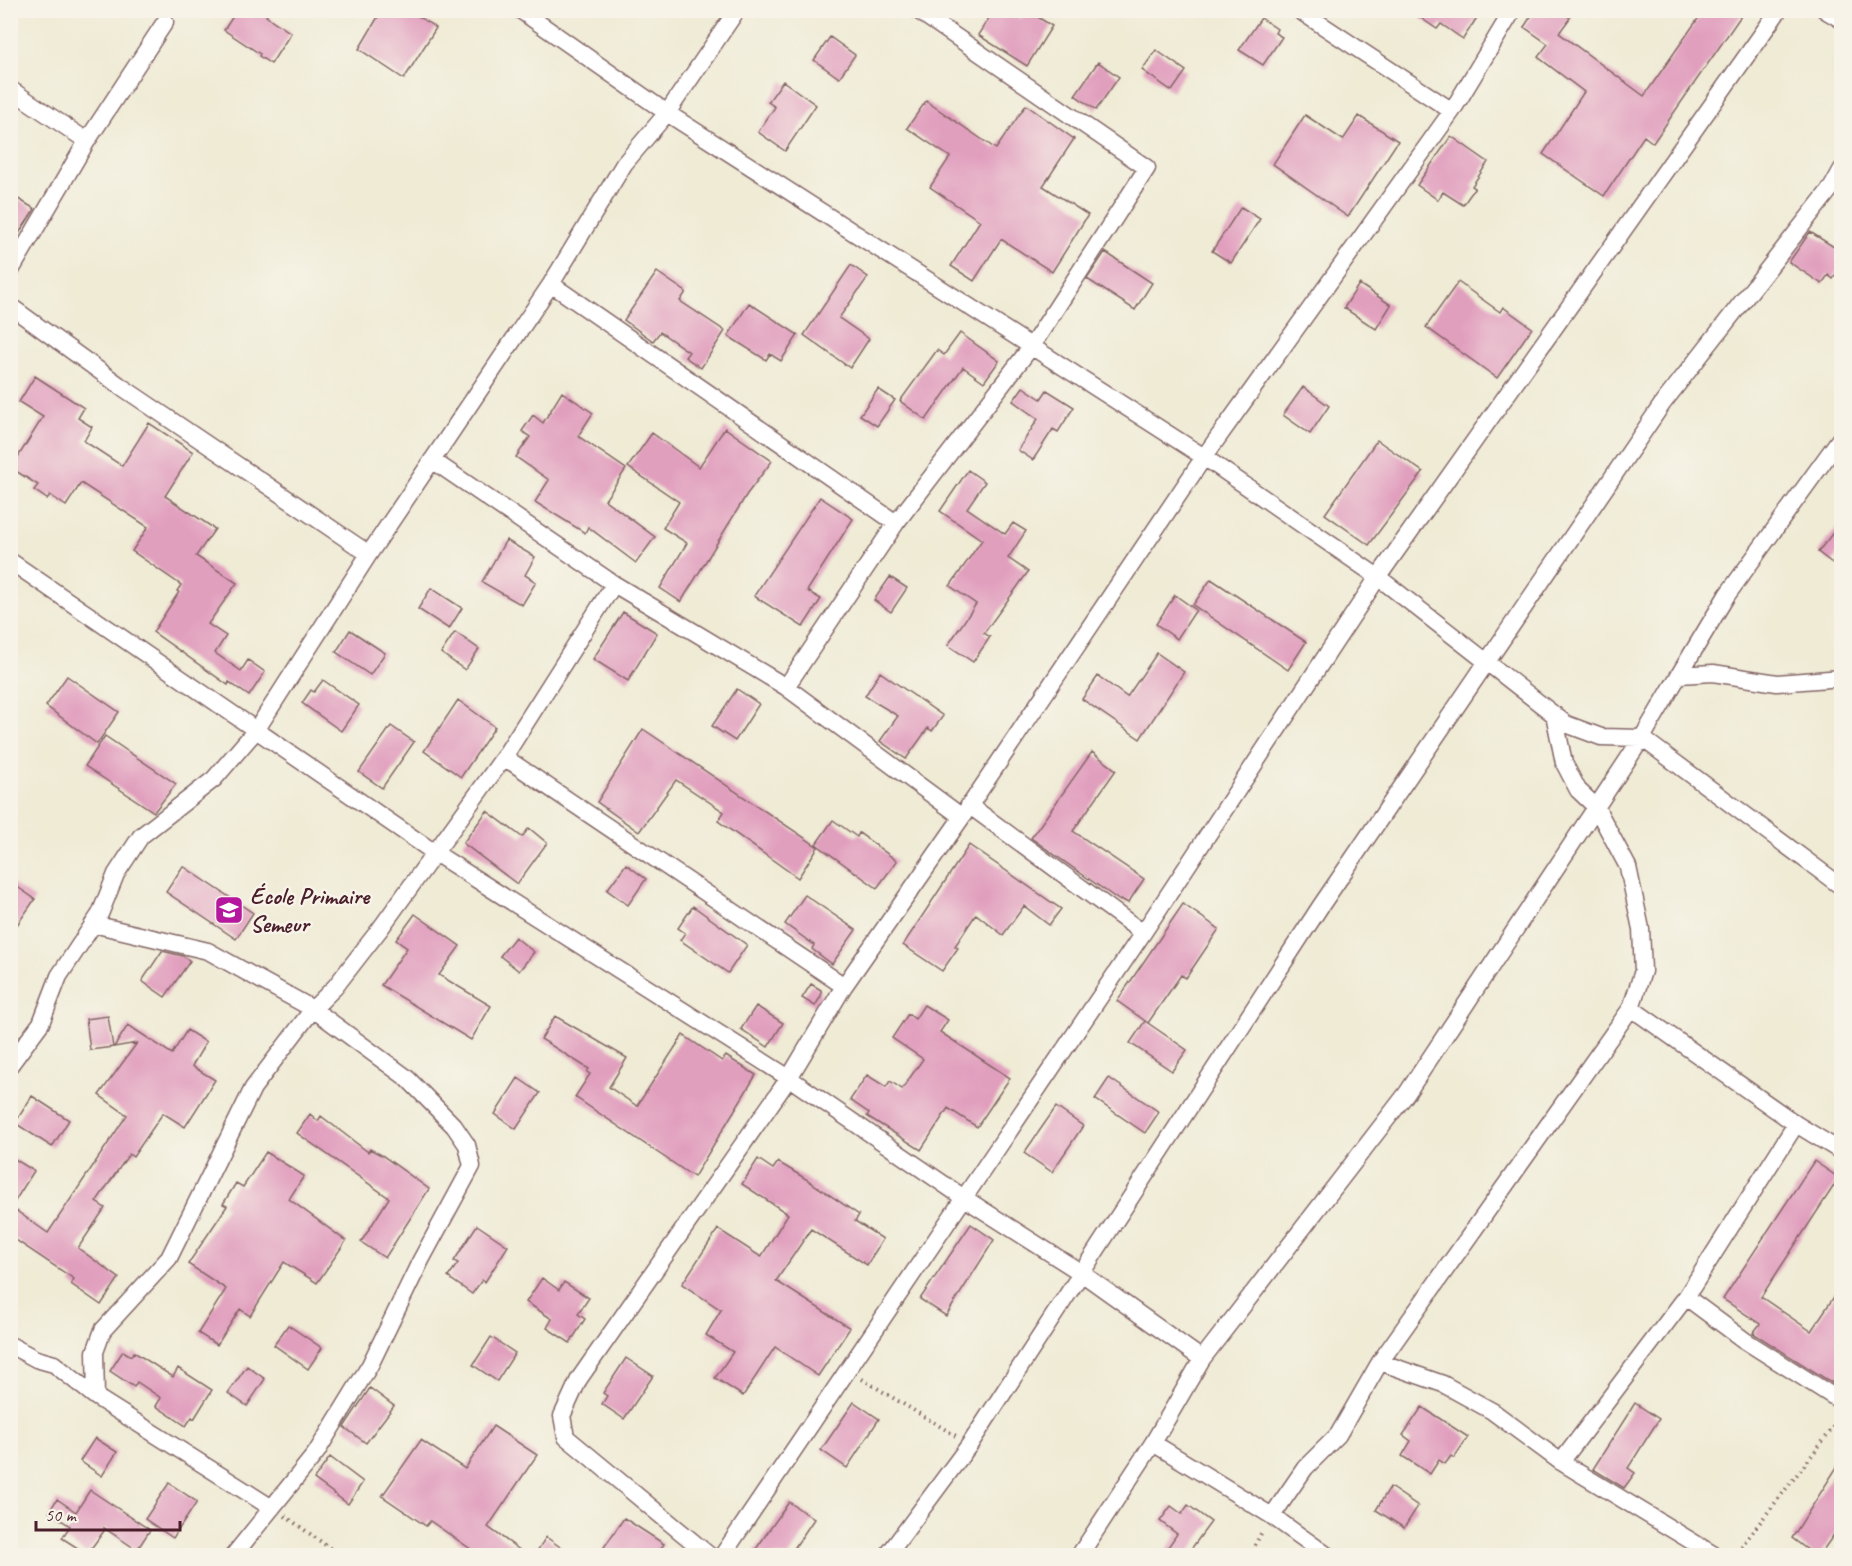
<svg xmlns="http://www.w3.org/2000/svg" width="1852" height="1566" font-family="Caveat,sans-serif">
<rect width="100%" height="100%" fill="#f7f3e8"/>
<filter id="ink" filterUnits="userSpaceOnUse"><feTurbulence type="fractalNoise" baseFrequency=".0167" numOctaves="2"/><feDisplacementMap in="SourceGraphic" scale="12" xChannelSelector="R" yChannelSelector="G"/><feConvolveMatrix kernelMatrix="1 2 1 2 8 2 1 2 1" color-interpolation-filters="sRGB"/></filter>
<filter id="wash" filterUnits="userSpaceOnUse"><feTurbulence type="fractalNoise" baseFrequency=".008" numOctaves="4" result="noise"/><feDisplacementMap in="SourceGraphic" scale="24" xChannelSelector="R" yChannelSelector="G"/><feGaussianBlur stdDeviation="1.35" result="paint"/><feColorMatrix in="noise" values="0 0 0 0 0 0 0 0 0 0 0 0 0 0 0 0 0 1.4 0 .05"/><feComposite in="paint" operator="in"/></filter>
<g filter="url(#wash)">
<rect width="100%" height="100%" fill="#efebd5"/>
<g id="blocks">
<path fill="#e19fbe" d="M237 10H270L266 16 291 33 271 64 259 56 260 54 224 30Z
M382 10H409L436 28 404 79 359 49Z
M994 10H1006L1020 19 1027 10 1052 26 1027 66 978 35Z
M1409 10H1482L1463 39 1441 24 1437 29Z
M1535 10H1559L1570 18 1559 33 1644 96 1704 10H1745L1653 143 1644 136 1604 196 1543 154 1584 92 1538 57 1548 44 1524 27Z
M1261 18 1277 29 1275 33 1282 37 1263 65 1239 50Z
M830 37 855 55 839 78 814 60Z
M1156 50 1186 71 1172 91 1142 70Z
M1098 62 1119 77 1096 110 1075 95Z
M783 81 816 105 785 151 758 132 775 107 768 102Z
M926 101 996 149 1026 105 1074 139 1043 186 1088 215 1052 272 1001 239 974 281 951 266 980 221 930 187 950 157 907 128Z
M1305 115 1343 140 1359 116 1398 141 1348 217 1273 164Z
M1451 136 1488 162 1472 186 1475 188 1463 205 1443 192 1438 200 1417 185Z
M10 194 35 209 10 247Z
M1241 207 1260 219 1231 263 1212 251Z
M1810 232 1842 252V265L1833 279 1828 275 1822 284 1789 262Z
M1105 252 1152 283 1135 310 1087 279Z
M851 265 868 277 839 318 869 339 850 368 804 335Z
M657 272 686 292 680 301 725 331 701 368 685 357 689 352 660 332 653 341 624 320Z
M1458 282 1500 312 1503 307 1532 328 1497 378 1426 327Z
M1359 284 1391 305 1376 329 1344 308Z
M749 303 798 335 781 361 770 354 766 360 728 336Z
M960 333 999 361 984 382 963 367 926 420 900 401 937 350 944 355Z
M35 376 84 408 78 418 92 427 84 441 122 466 149 423 193 452 165 496 215 529 196 556 237 583 208 624 226 636 215 653 241 671 248 660 265 672 249 696 229 682 228 685 153 632 179 592 177 591 181 585 132 551 148 527 81 483 66 506 50 495 47 499 34 490 38 485 11 468 43 417 19 402Z
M1023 387 1041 399 1047 390 1074 407 1058 432 1053 429 1033 460 1018 450 1038 419 1013 401Z
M1303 387 1329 406 1310 434 1283 415Z
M878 389 895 400 877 426 860 415Z
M562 392 593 413 578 436 626 469 605 500 655 537 636 563 588 527 585 533 535 502 549 480 516 457 530 437 522 431 533 415 543 423Z
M725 428 772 461 747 494 681 602 660 588 687 543 663 528 679 502 628 467 652 433 699 467Z
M1377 440 1423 472 1369 545 1325 514Z
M968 470 985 482 967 508 1005 534 1013 523 1026 531 1008 558 1028 572 984 633 990 637 973 662 948 645 976 604 950 586 982 540 940 511Z
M820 497 853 519 807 591 821 599 803 627 754 596Z
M1842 521V548L1832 563 1818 552Z
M506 540 535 557 525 575 536 582 522 605 482 582Z
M890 577 907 588 891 612 874 600Z
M1211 579 1306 642 1288 670 1193 605Z
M431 588 462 608 449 629 418 609Z
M1175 595 1196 610 1177 639 1156 624Z
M623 612 657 633 628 681 593 659Z
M350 630 385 653 370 675 336 652Z
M455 632 479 649 465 670 441 653Z
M1157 653 1184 672 1140 739 1082 699 1098 676 1127 697Z
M880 672 943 716 932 731 928 728 906 759 880 741 898 716 865 696Z
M67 676 119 712 97 744 46 706Z
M323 680 359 705 341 731 302 703 311 690 314 692Z
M737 689 759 704 735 741 712 726Z
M458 700 495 727 461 777 424 751Z
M391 726 414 742 382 788 359 772Z
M643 729 818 847 798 878 718 821 724 812 676 780 639 832 597 802Z
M105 736 176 784 154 812 85 766Z
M1092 752 1116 770 1073 831 1144 879 1128 903 1121 899 1120 901 1031 838Z
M487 811 522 837 529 828 547 843 517 884 463 843Z
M833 820 857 837 859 833 897 861 877 888 816 844Z
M969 845 1061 909 1049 925 1024 906 1003 935 976 914 955 946 958 948 942 971 903 945Z
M626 864 646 879 628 905 607 890Z
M183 866 253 913 236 939 166 892Z
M10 882 35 899 10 935Z
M805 895 856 930 832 964 812 949 814 945 785 924Z
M1183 904 1219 929 1186 978 1181 975 1148 1023 1117 1001Z
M693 906 747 945 728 973 680 940 685 933 678 928Z
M415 914 460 946 439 975 491 1006 471 1040 381 985 407 948 396 940Z
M515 937 534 952 519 971 500 956Z
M162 951 183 956 190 961 165 997 142 981Z
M811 984 821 990V996L815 1006 802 998Z
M924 1005 948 1020 940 1032 1010 1078 977 1127 948 1108 921 1150 867 1116 869 1113 850 1100 867 1075 886 1087 890 1081 902 1089 923 1059 892 1038 908 1014 915 1019Z
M756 1006 783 1023 768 1047 741 1029Z
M108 1016 113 1047 90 1050 86 1019Z
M555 1016 627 1058 609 1087 637 1106 683 1035 722 1061 726 1056 756 1075 694 1177 575 1097 590 1074 587 1072 589 1069 541 1039Z
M1145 1021 1187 1050 1172 1071 1130 1043Z
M128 1025 172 1054 187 1030 206 1042 192 1066 215 1080 185 1127 163 1113 133 1157 129 1154 96 1202 105 1208 78 1248 119 1278 101 1305 71 1284 74 1279 10 1236V1156L34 1171 11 1207 48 1233 127 1115 99 1095 137 1043 114 1047Z
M518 1078 540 1093 516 1129 495 1114Z
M1109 1078 1159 1112 1145 1133 1095 1099Z
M32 1096 69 1120 52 1147 15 1123Z
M1056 1107 1083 1126 1052 1172 1024 1153Z
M310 1114 318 1121 321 1116 368 1152 370 1149 383 1156 429 1189 385 1258 361 1242 389 1198 297 1133Z
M266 1152 304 1176 289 1199 346 1241 317 1283 284 1262 250 1316 240 1309 217 1345 198 1333 226 1289 188 1264 227 1206 223 1204 236 1183 243 1187Z
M758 1159 773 1169 778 1162 806 1179 859 1215 855 1221 883 1239 867 1265 811 1229 776 1281 850 1328 818 1376 775 1347 743 1396 715 1378 733 1352 706 1335 721 1310 682 1284 718 1229 761 1257 788 1214 742 1184Z
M1814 1161 1839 1178 1761 1297 1811 1331 1842 1285V1379L1837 1386 1753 1333 1760 1324 1723 1299Z
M971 1224 994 1240 946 1316 920 1299Z
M477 1225 508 1246 485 1282 482 1280 472 1294 448 1277 458 1263 454 1261Z
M542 1278 559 1290 564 1282 589 1298 578 1314 585 1319 570 1343 547 1328 552 1319 526 1302Z
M288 1325 322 1348 308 1369 274 1345Z
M491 1337 515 1353 497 1381 473 1365Z
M123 1351 131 1356 134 1352 173 1377 178 1368 212 1390 194 1419 192 1417 186 1426 156 1406 161 1398 137 1382 134 1387 110 1371Z
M626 1358 653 1376 624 1419 602 1404 607 1396 603 1393Z
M247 1366 265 1379 247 1406 228 1393Z
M370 1388 394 1406 366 1443 344 1427Z
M854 1402 879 1419 847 1468 821 1450Z
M1635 1403 1659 1419 1628 1468 1635 1473 1624 1488 1593 1469Z
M1422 1407 1468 1437 1454 1458 1451 1456 1445 1464 1439 1460 1430 1474 1402 1456 1411 1441 1403 1435Z
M493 1426 537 1455 488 1527 528 1556H468L472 1550 430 1521 426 1526 382 1496 421 1440 465 1469Z
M95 1438 117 1452 102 1476 80 1461Z
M330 1457 363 1482 348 1504 314 1479Z
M1842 1459V1523L1819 1556H1816L1792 1538Z
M169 1483 197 1502 173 1538 145 1519Z
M1390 1487 1418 1506 1404 1528 1376 1510Z
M90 1490 150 1530 137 1550 104 1528V1531L87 1554 62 1538 70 1526 49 1512 57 1499 76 1512Z
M789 1502 814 1519 789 1556H751Z
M1188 1505 1211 1522 1186 1556H1162L1177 1534 1160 1521 1171 1506 1182 1514Z
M624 1518 664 1544 656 1556H598Z
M546 1537 573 1556H534Z"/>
</g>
</g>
<g filter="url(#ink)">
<use href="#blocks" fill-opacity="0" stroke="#846666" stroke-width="1.5"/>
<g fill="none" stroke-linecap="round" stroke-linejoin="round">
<g stroke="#846666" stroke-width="19">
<path id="street" d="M520 10 667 113 1204 457 1378 577 1566 724 1601 737 1642 738 1842 887
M1299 10 1452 111
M1825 10 1842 20
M10 89 87 141
M10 272 87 141 165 22
M551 284 896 523
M10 306 119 385 369 554
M432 460 614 584 786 687 962 817
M10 561 435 853 789 1078 964 1198 1080 1272 1202 1359
M1679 675 1727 595 1842 436
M786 687 896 523 1031 347 1147 168 917 10
M504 757 844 986
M969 805 1143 933
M93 924 208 951 313 1009 407 1078 454 1126 467 1145 472 1166 421 1260 370 1365 316 1453 233 1556
M1631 1008 1796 1124 1842 1152
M10 1065 41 1023 59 976 100 914 116 874 141 836 214 779 257 729 369 554 551 284 624 164 667 113 737 10
M1796 1124 1686 1297 1744 1340 1842 1402
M10 1345 36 1359 54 1364 96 1397 272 1508
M1380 1362 1631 1008 1643 971 1641 929 1628 867 1596 807 1578 790 1564 763 1554 714
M96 1397 95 1352 103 1330 169 1258 253 1088 313 1009 335 987 380 929 504 757 614 584
M1153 1443 1272 1516 1328 1556
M1561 1462 1686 1297
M1272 1516 1305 1468 1338 1435 1380 1362 1443 1384 1492 1411 1561 1462 1716 1556
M710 1556 566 1437 562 1416 579 1379 789 1078 844 986 962 817 1204 457 1452 111 1513 10
M722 1556 1143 933 1378 577 1779 10
M887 1556 970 1444 1320 907 1663 403 1832 187 1842 169
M1079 1556 1153 1443 1202 1359 1407 1093 1642 738 1679 675 1713 673 1777 683 1842 678"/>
</g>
<path stroke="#846666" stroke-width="4" stroke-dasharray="1.5 4.5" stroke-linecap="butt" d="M862 1379 956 1436
M285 1516 341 1556
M1249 1556 1263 1530
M1734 1556 1840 1419"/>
<use href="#street" stroke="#fff" stroke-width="16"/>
</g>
</g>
<defs>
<g id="school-square" transform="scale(1.5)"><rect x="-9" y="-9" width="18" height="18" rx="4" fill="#b5179e" stroke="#f7f3e8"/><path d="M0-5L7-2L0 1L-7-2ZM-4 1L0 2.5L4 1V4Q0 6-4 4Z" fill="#fff"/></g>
</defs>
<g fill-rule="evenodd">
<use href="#school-square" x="229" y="910"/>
</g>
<g text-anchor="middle" stroke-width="5" stroke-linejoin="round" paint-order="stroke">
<g font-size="24" font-weight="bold" fill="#4a1f2b" stroke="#f7f3e8" text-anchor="start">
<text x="250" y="904">École Primaire<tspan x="250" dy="28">Semeur</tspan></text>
</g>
</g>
<rect width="1852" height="1566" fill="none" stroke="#f7f3e8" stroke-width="36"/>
<path d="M36 1521v9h144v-9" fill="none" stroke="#4a1f2b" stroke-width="3"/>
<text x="45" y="1521" font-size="18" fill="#4a1f2b" stroke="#f7f3e8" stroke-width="4.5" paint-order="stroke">50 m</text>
</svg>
